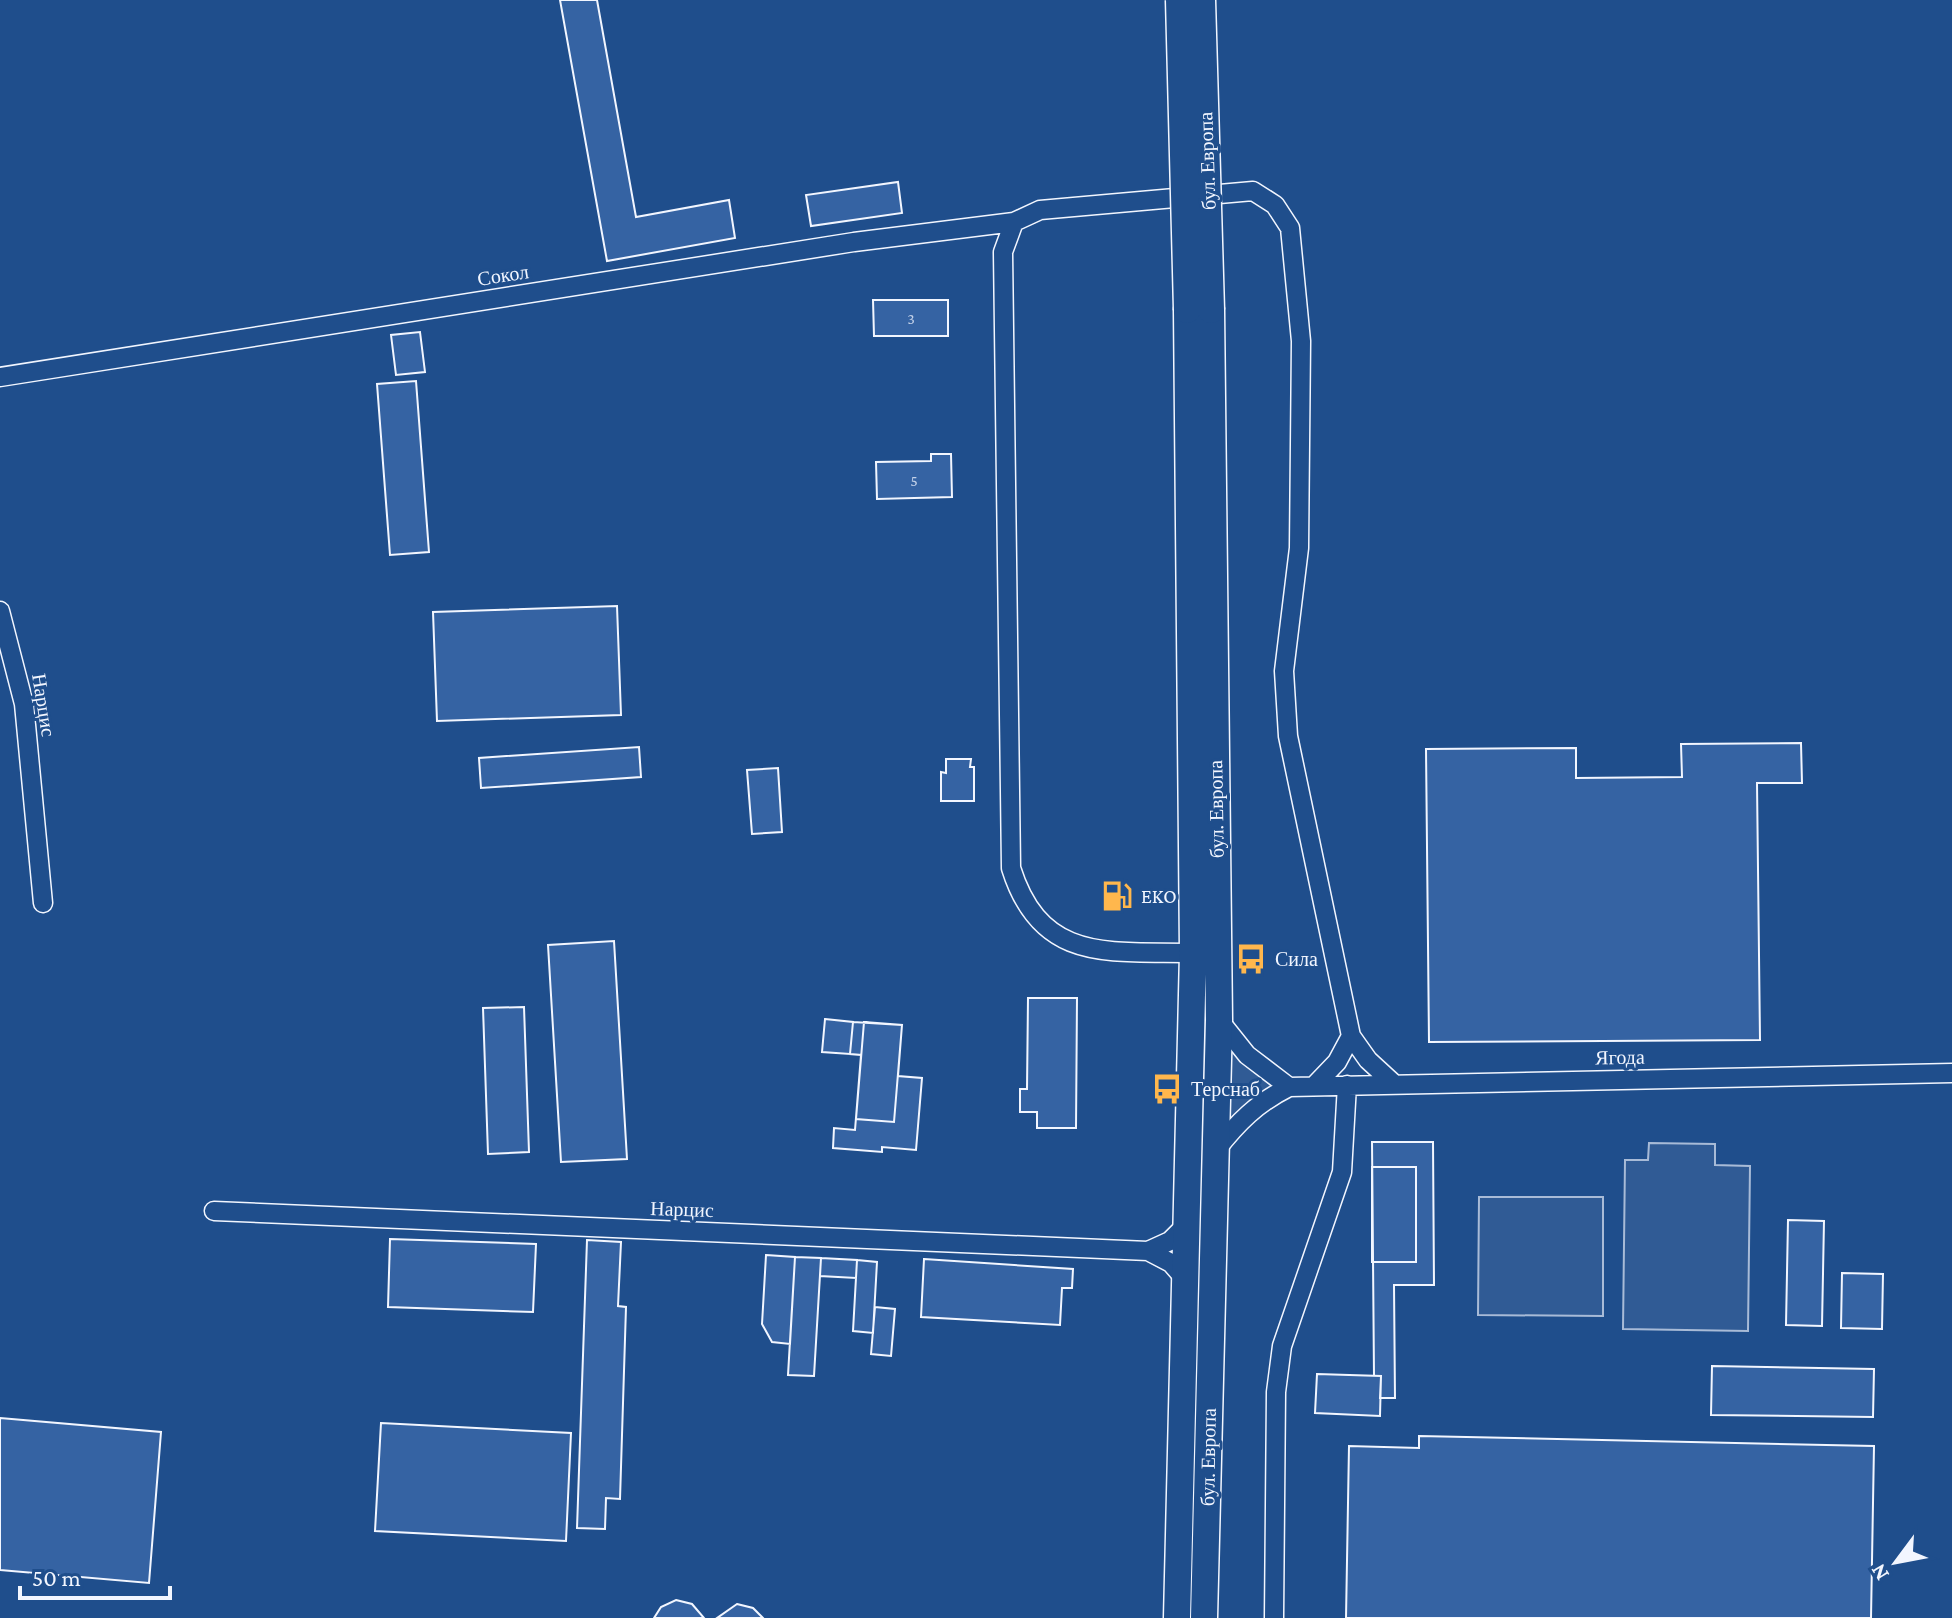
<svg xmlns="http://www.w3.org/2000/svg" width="1952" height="1618" font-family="'Crimson Pro',serif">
<rect width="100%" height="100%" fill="#1f4e8c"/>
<path fill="#305b95" stroke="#a8bbd7" stroke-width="2" d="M1219 1020 1289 1087 1216 1150Z
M1649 1143 1715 1144V1165L1750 1166 1748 1331 1623 1329 1625 1160H1648Z
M1479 1197H1603V1316L1478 1315Z"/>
<path fill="#3563a3" stroke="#f2f6ff" stroke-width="2" d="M560 0H597L636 217 729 200 735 238 607 261Z
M898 182 902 213 811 226 806 195Z
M873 300H948V336H874Z
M420 332 425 372 396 375 391 335Z
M416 381 429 552 390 555 377 384Z
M931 454H951L952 497 877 499 876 462 931 461Z
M617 606 621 715 437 721 433 612Z
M1801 743 1802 783H1757L1760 1040 1429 1042 1426 749 1576 748V778L1682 777 1681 744Z
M639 747 641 777 481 788 479 758Z
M946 759H971L970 767H974V801H941V772L946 773Z
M778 768 782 832 752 834 747 770Z
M614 941 627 1159 561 1162 548 945Z
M1028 998H1077L1076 1128H1037V1112H1020V1089H1027Z
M524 1007 529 1152 488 1154 483 1008Z
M825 1019 853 1022 850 1054 822 1052Z
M853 1022 902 1025 898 1076 922 1078 916 1150 882 1147V1152L833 1148 834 1128 855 1130 861 1055 850 1054Z
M864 1022 902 1025 894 1122 856 1119Z
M1372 1142H1433L1434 1285H1394L1395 1398H1380L1381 1376H1374Z
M1372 1167H1416V1262H1372Z
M1788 1220 1824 1221 1822 1326 1786 1325Z
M390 1239 536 1244 533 1312 388 1307Z
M587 1240 621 1242 618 1306 626 1307 620 1499 606 1498 605 1529 577 1528Z
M766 1255 795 1257 790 1344 772 1342 762 1324Z
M795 1257 821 1258 814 1376 788 1375Z
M821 1258 857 1260 856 1278 820 1276Z
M924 1259 1073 1269 1072 1288H1062L1060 1325 921 1317Z
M857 1260 877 1262 873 1333 853 1331Z
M1842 1273 1883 1274 1882 1329 1841 1328Z
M875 1307 895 1309 891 1356 871 1354Z
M1712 1366 1874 1369 1873 1417 1711 1415Z
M1317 1374 1381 1376 1380 1416 1315 1413Z
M0 1418 161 1432 149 1583 0 1570Z
M381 1423 571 1433 566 1541 375 1531Z
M1419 1436 1874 1446 1871 1618H1346L1349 1446 1419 1448Z
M676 1600 692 1604 704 1618H654L661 1607Z
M737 1604 753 1608 763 1618H717Z"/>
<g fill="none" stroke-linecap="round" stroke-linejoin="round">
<g stroke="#f2f6ff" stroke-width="21">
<path id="minor" d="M1014 222 1003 252 1011 868C1041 964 1109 951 1193 953
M0 377 854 242 1014 222 1040 210 1253 191 1275 205 1290 228 1301 341 1299 548 1284 671 1288 736 1351 1036 1368 1060 1393 1083
M0 611 24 704 43 903
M1219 1020 1247 1055 1289 1087
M1314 1086 1337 1062 1351 1036
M1216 1150C1238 1122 1257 1103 1289 1087L1952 1073
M214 1211 1148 1251 1171 1263 1185 1279
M1148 1251 1170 1241 1186 1225
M1274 1618 1276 1392 1282 1346 1342 1172 1347 1085"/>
</g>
<g stroke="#f2f6ff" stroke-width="29">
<path id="secondary" d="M1177 1618 1193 953 1187 310
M1204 1618 1219 1020 1211 310"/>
</g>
<use href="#minor" stroke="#1f4e8c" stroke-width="18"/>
<use href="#secondary" stroke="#1f4e8c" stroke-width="26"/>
<g stroke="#f2f6ff" stroke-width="29" stroke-linecap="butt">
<path id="secondary-bridge" d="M1179 0 1187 310
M1202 0 1211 310"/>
</g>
<use href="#secondary-bridge" stroke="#1f4e8c" stroke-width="26"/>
</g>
<defs>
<g id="fuel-bare" transform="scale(2.4)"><path d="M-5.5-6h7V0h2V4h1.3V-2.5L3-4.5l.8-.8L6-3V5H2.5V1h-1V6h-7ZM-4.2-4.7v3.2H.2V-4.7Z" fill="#ffb74d" stroke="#1f4e8c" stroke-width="2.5" paint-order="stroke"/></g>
<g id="bus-bare" transform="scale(2.4)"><path d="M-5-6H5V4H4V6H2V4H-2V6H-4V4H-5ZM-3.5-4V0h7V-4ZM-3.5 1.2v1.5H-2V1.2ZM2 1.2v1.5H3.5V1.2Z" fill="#ffb74d" stroke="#1f4e8c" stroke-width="2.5" paint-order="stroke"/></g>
</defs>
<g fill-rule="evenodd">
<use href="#fuel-bare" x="1117" y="896"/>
<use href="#bus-bare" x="1251" y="959"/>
<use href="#bus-bare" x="1167" y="1089"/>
</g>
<g text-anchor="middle" stroke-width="6" stroke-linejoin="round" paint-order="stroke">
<g font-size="16" fill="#c3d1e8">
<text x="911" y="324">3</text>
<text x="914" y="486">5</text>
</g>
<g font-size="20" fill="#f2f6ff" stroke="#1f4e8c">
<text transform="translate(1207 161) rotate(-92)" y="7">бул. Европа</text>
<text transform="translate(503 275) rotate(-9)" y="7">Сокол</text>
<text transform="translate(44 705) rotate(81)" y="7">Нарцис</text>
<text transform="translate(1216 809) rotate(-91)" y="7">бул. Европа</text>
<text transform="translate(1620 1057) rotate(-1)" y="7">Ягода</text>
<text transform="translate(682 1209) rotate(2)" y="7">Нарцис</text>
<text transform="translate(1208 1457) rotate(-89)" y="7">бул. Европа</text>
</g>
<g font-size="20" fill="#f2f6ff" stroke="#1f4e8c" text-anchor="start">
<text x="1141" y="903">EKO</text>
<text x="1275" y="966">Сила</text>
<text x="1191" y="1096">Терснаб</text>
</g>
</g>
<g transform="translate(1896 1562) rotate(238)" stroke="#1f4e8c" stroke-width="6" paint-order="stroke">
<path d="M0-6L14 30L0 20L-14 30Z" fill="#f2f6ff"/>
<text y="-12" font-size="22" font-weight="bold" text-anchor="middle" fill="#f2f6ff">N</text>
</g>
<path d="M20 1586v12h150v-12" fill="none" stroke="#f2f6ff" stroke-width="4"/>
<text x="32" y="1586" font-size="24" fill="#f2f6ff" stroke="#1f4e8c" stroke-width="6" paint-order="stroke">50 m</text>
</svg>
